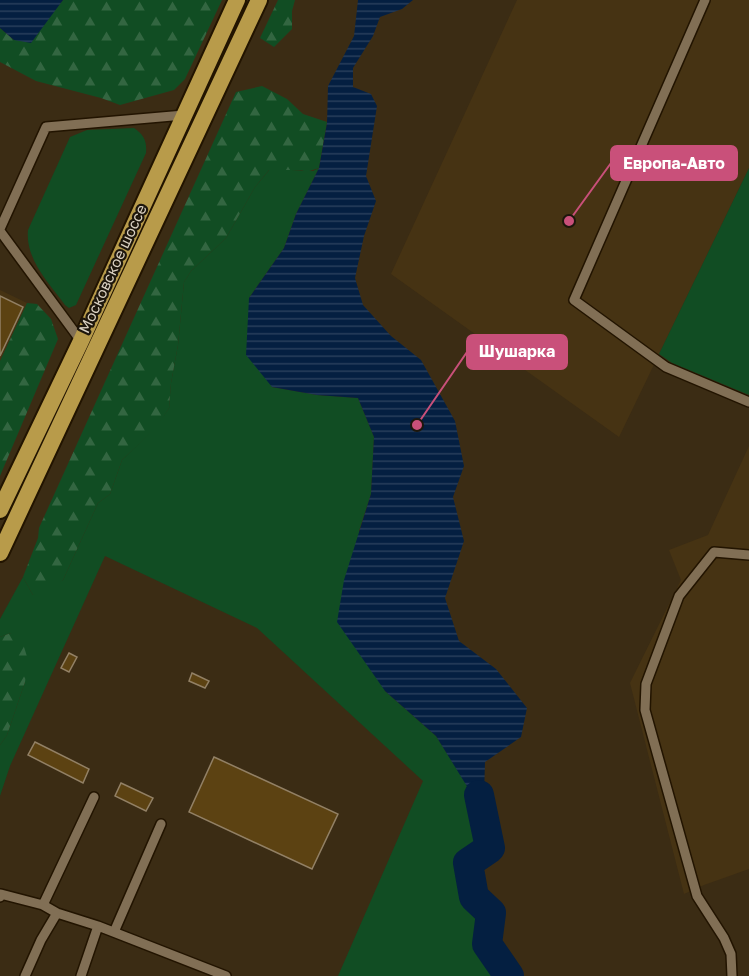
<svg xmlns="http://www.w3.org/2000/svg" width="749" height="976" font-family="'Golos Text',sans-serif">
<defs>
<pattern id="forest-firs" width="22" height="20" patternUnits="userSpaceOnUse" patternTransform="scale(1.5)"><rect width="22" height="20" fill="#114d23"/><path d="M5 1l3.5 6h-7zM16 11l3.5 6h-7z" fill="#336641"/></pattern>
<pattern id="water-rules" width="6" height="5" patternUnits="userSpaceOnUse" patternTransform="scale(1.5)"><rect width="6" height="5" fill="#041f41"/><path d="M0 2.5h6" fill="none" stroke="#283e5b"/></pattern>
</defs>
<rect width="100%" height="100%" fill="#3b2c14"/>
<path fill="#463313" d="M517 0H749V168L619 437 391 274Z
M0 290 27 303 0 361Z
M749 446V869L704 885 684 894 630 683 681 580 669 550 708 535Z"/>
<path fill="#114d23" d="M134 128C144 135 147 141 146 153L76 305 69 308 65 305C49 283 25 259 28 230L70 137 87 130Z
M319 168 296 214 284 248 249 298 272 387 317 395 358 398 374 437 371 494 359 531 385 691 436 736 462 777 476 801 483 836 482 847 459 858 456 873 463 904 475 918 479 951 492 976H338L423 781 257 628 105 556 10 766 0 796V745L7 735 25 682 11 633 0 637V619L23 577 33 595 63 580 98 503 110 494 122 460 155 428 169 408 171 383 178 345 184 282 191 271 226 238 255 187 270 169 313 171Z
M749 168V395L672 363 659 354Z"/>
<path fill="url(#forest-firs)" d="M63 0H222L185 79 174 90 120 105 101 98 36 81 0 62V28L14 40 51 15Z
M278 0H295L292 11V29L274 47 260 38Z
M262 86 287 99 303 114 327 122 319 168 306 172 302 170H269L255 187 226 238 191 271 184 282 178 345 171 383 169 408 156 428 122 460 110 494 98 503 63 580 44 594 33 595 23 577 38 538 39 528 236 92Z
M27 303 37 304 51 319 58 339 0 476V361Z
M11 633 21 637 28 660 25 682 7 735 0 745V637Z"/>
<path fill="url(#water-rules)" d="M0 0H63L31 43 14 40 0 28Z
M358 0H413L402 9 380 17 373 36 353 68V87L371 94 377 106 366 176 376 201 364 236 355 278 363 305 391 336 421 360 455 421 464 466 453 497 464 541 445 598 459 641 496 669 527 708 521 737 485 762 484 797 493 833 483 836 476 801 436 736 385 691 337 622 344 580 371 494 374 437 358 398 317 395 272 387 246 355 249 298 284 248 296 214 319 168 327 123 328 86 354 36Z"/>
<g fill="none" stroke-linecap="round" stroke-linejoin="round">
<path stroke="#041f41" stroke-width="30" d="M479 795 490 848 468 863 474 897 491 913 487 944 509 976"/>
</g>
<path fill="#5c4212" stroke="#928065" stroke-width="1.5" d="M0 296 23 307 0 356Z
M69 653 77 657 69 672 61 668Z
M192 673 209 681 205 688 189 681Z
M35 742 89 769 83 783 28 755Z
M214 757 338 814 312 869 189 812Z
M121 783 153 798 146 811 115 796Z"/>
<g fill="none" stroke-linecap="round" stroke-linejoin="round">
<g stroke="#221400" stroke-width="12">
<path id="service" d="M705 0 574 300 666 367 749 402
M0 229 46 127 184 115
M0 231 81 341
M0 897 1 894 43 905
M57 913 43 905 94 797
M114 932 161 824
M25 976 41 940 57 913 98 926 226 976
M81 976 98 926
M732 976 731 954 724 938 697 896 645 710 646 684 679 596 714 552 749 555"/>
</g>
<g stroke="#221400" stroke-width="20">
<path id="trunk" d="M0 510 81 341 237 0
M0 553 259 0"/>
</g>
<use href="#service" stroke="#816f55" stroke-width="9"/>
<use href="#trunk" stroke="#b89b4a" stroke-width="16"/>
</g>
<g text-anchor="middle" stroke-width="4.5" stroke-linejoin="round" paint-order="stroke">
<g font-size="15" fill="#dad1c2" stroke="#1d160c">
<text transform="translate(113 269) rotate(-65)" y="5">Московское шоссе</text>
</g>
</g>
<path fill="none" stroke="#c9507a" stroke-width="2" d="M569 221L611 163M417 425L467 352"/>
<g fill="#c9507a" stroke="#1d160c" stroke-width="2">
<circle cx="569" cy="221" r="6"/>
<circle cx="417" cy="425" r="6"/>
</g>
<g fill="#c9507a" stroke="#c9507a" stroke-width="2">
<rect x="611" y="146" width="126" height="34" rx="6"/>
<rect x="467" y="335" width="100" height="34" rx="6"/>
</g>
<g font-size="16" text-anchor="middle" font-weight="bold" fill="#fff">
<text x="674" y="169">Европа-Авто</text>
<text x="517" y="357">Шушарка</text>
</g>
</svg>
